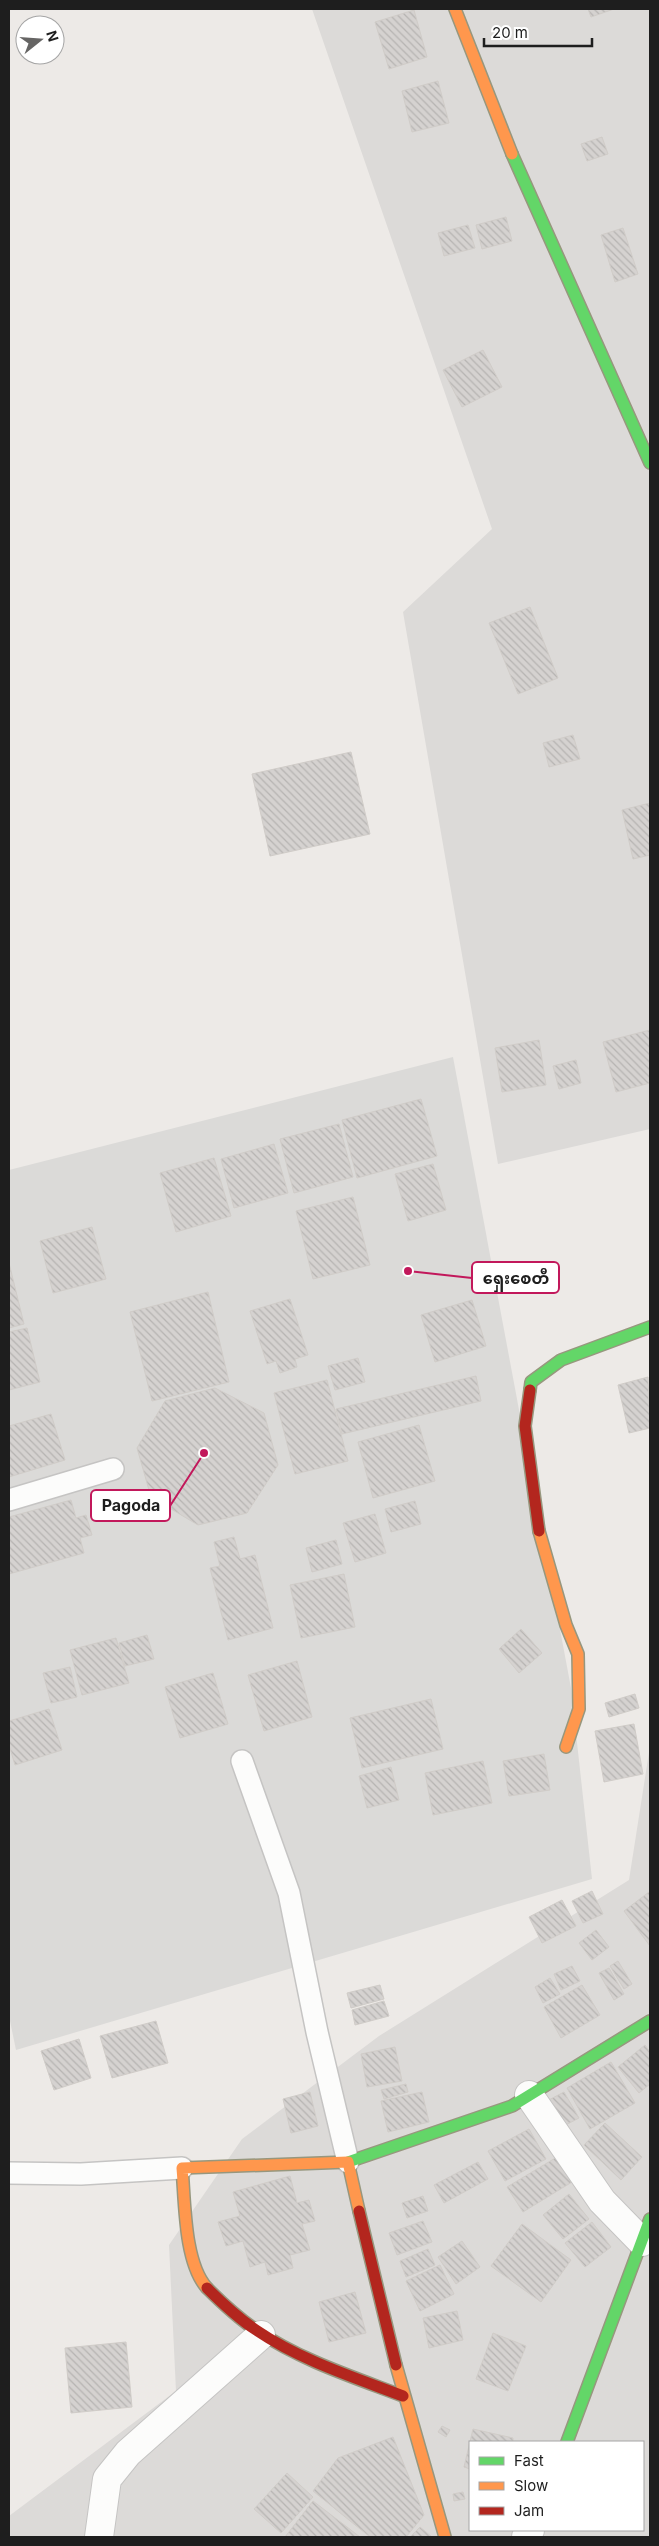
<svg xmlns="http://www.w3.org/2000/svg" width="659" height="2546" font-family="Inter,'Noto Sans Myanmar',sans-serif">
<defs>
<pattern id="building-back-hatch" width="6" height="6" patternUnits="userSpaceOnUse" patternTransform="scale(1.25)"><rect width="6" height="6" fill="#d5d2d0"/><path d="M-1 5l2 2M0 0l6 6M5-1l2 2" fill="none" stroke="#b6b4b2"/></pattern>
</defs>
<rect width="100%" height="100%" fill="#edeae7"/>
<path fill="#dcdad8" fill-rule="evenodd" d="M312 9H650V1129L498 1164 403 612 492 529Z
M650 1746V2537H9V2516L176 2391 169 2245 242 2139 379 2036 629 1880ZM470 2442H643V2530H470Z"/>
<path fill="#dbdad8" d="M453 1057 571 1688 592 1879 16 2050 9 2016V1170Z"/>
<path fill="url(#building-back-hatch)" stroke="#d0ccc8" d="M588 9H614L591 17Z
M414 10 427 57 389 69 375 22Z
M438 81 449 123 412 132 402 91Z
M602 137 608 154 587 161 581 144Z
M506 217 512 241 482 249 476 225Z
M468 225 475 248 444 256 438 233Z
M623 228 638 274 615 282 601 235Z
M483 350 502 387 462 407 443 370Z
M530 607 558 678 518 694 489 623Z
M573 735 580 759 549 767 543 743Z
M351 752 370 834 270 856 252 774Z
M650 803V855L633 859 622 810Z
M650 1030V1083L616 1092 603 1042Z
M539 1040 546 1085 502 1092 495 1048Z
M576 1060 581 1083 559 1089 553 1066Z
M421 1099 437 1156 357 1178 342 1120Z
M339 1124 353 1177 294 1193 280 1139Z
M274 1144 288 1193 234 1208 221 1159Z
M214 1158 231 1216 176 1232 160 1173Z
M433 1164 446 1210 408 1221 395 1174Z
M353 1197 370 1265 313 1279 296 1211Z
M92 1227 106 1279 53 1293 40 1241Z
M9 1263 24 1324 9 1328Z
M208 1292 229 1382 152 1401 130 1312Z
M290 1299 308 1355 295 1359 297 1367 280 1373 276 1361 267 1364 250 1311Z
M472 1300 486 1346 435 1362 421 1315Z
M27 1328 40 1382 9 1390V1332Z
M358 1358 365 1382 335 1390 328 1366Z
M476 1376 481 1401 342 1434 336 1409Z
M648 1377 650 1428 629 1433 618 1385Z
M327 1380 348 1461 295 1474 274 1393Z
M215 1388 264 1413 278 1465 247 1513 198 1525 151 1497 137 1448 165 1401Z
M51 1414 65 1460 9 1477V1426Z
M419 1425 435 1481 373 1498 358 1442Z
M71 1500 76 1518 86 1515 92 1535 80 1538 84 1553 9 1574V1517Z
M415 1501 421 1524 391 1532 385 1509Z
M375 1514 386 1553 355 1562 343 1523Z
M234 1537 240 1559 255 1555 273 1628 228 1640 210 1568 220 1566 214 1542Z
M336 1540 342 1564 312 1572 306 1548Z
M344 1574 355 1627 301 1638 290 1585Z
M521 1629 542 1653 519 1673 499 1649Z
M147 1635 154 1659 125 1666 119 1643Z
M116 1638 129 1683 82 1695 70 1650Z
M297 1661 312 1717 264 1731 248 1675Z
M70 1667 77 1697 51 1703 43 1673Z
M213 1673 228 1724 180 1738 165 1687Z
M635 1694 639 1708 609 1717 605 1703Z
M431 1699 443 1749 362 1768 350 1718Z
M49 1709 62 1750 15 1765 9 1745V1721Z
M634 1724 643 1774 604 1782 595 1731Z
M544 1754 550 1790 509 1796 503 1761Z
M483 1761 492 1803 433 1815 425 1773Z
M391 1767 399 1800 367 1808 359 1776Z
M592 1891 603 1914 583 1923 572 1901Z
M649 1892 650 1895V1946L624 1911Z
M562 1900 576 1926 542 1943 529 1917Z
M596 1930 609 1947 592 1960 579 1943Z
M618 1961 632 1984 624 1989 610 1966Z
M572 1966 580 1981 561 1990 554 1974Z
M609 1968 624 1994 614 2000 599 1973Z
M550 1978 560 1994 543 2003 535 1987Z
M380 1985 384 1999 351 2008 347 1993Z
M582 1985 600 2015 561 2038 544 2007Z
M384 2001 389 2016 355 2025 352 2010Z
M156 2021 168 2063 112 2078 100 2036Z
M79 2039 91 2078 54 2090 41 2051Z
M645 2045 650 2052V2084L639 2093 618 2067Z
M395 2047 402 2081 367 2087 361 2054Z
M611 2062 635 2103 590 2129 567 2088Z
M406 2084 408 2092 384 2099 381 2090Z
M310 2092 318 2126 291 2133 283 2099Z
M422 2092 429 2122 388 2132 381 2101Z
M564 2092 579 2118 558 2129 543 2103Z
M605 2123 642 2157 621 2180 584 2145Z
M529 2129 546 2159 505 2181 488 2151Z
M557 2157 572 2182 523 2212 507 2187Z
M478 2162 488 2179 444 2203 434 2185Z
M290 2176 297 2203 309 2200 315 2221 302 2224 310 2250 290 2255 293 2268 268 2275 265 2262 250 2267 243 2241 226 2246 218 2222 240 2216 233 2192Z
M569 2194 589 2219 563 2239 543 2215Z
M423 2196 428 2211 407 2218 402 2203Z
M423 2221 432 2242 397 2255 389 2233Z
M592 2222 611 2247 585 2267 565 2243Z
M522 2224 571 2260 541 2302 491 2266Z
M462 2241 480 2267 456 2284 438 2257Z
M428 2249 435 2265 406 2277 400 2261Z
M440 2265 454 2294 420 2311 406 2281Z
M355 2292 366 2333 329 2342 319 2302Z
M457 2311 463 2340 429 2348 423 2318Z
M493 2333 526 2346 508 2391 476 2379Z
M126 2342 132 2407 71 2413 65 2348Z
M442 2426 450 2430 446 2437 438 2432Z
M473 2429 513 2438V2442H470V2469L464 2467Z
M393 2437 424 2515 406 2537H370L313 2491 338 2458Z
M287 2473 313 2497 281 2533 254 2509Z
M463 2492 465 2499 454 2501 453 2494Z
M313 2501 360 2537H285Z
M420 2527 432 2537H410Z"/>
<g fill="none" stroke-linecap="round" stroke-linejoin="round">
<g stroke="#c5c4c3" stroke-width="24">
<path id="lane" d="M9 1500 113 1469
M242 1761 289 1893 317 2032 348 2162
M9 2173 81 2174 182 2168"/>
</g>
<g stroke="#c5c4c3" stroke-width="30">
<path id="street" d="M529 2095 602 2201 642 2242
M99 2537 107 2479 128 2453 261 2335
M526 2537 530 2530"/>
</g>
<g stroke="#97977e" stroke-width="14">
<path id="fast" d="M512 154 650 463
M530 1390 531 1382 561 1360 650 1327
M348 2162 512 2106 650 2021
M567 2442 650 2219"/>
</g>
<g stroke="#97977e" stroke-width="14">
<path id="slow" d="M455 9 512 154
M539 1531 566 1625 578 1654 579 1709 566 1747
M207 2288C184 2263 185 2201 182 2168L348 2162 359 2211
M396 2365 445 2537"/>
</g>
<g stroke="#97977e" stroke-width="14">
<path id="jam" d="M530 1390 525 1426 539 1531
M359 2211 396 2365
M207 2288C222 2303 238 2318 256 2330 300 2360 353 2377 403 2396"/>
</g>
<use href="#lane" stroke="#fcfcfb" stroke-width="21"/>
<use href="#street" stroke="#fcfcfb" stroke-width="28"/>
<use href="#fast" stroke="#63d668" stroke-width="11"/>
<use href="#slow" stroke="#ff974d" stroke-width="11"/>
<use href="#jam" stroke="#b3261e" stroke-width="11"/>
</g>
<path fill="none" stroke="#c2185b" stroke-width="2" d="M408 1271L472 1278M204 1453L170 1506"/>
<g fill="#c2185b" stroke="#fff" stroke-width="2">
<circle cx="408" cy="1271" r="5"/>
<circle cx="204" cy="1453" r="5"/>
</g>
<g fill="#fff" stroke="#c2185b" stroke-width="2">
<rect x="472" y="1262" width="87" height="31" rx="5"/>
<rect x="91" y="1490" width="79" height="31" rx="5"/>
</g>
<g font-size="16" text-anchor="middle" font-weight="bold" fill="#1e1e1e">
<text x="516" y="1284">ရှေးစေတီ</text>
<text x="131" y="1511">Pagoda</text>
</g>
<rect width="659" height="2546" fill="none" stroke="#1e1e1e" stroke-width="20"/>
<rect x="469" y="2441" width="175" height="90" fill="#ffffff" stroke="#a5a5a5"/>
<rect x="479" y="2457" width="25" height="8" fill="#63d668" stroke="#a5a5a5"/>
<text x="514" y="2466" font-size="15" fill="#1e1e1e">Fast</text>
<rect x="479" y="2482" width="25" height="8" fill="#ff974d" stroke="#a5a5a5"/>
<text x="514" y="2491" font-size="15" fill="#1e1e1e">Slow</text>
<rect x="479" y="2507" width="25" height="8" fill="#b3261e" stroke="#a5a5a5"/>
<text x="514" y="2516" font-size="15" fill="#1e1e1e">Jam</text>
<g transform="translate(40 40) rotate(73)"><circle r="24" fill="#ffffff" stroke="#a5a5a5"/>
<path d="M0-4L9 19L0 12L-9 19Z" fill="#666564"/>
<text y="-8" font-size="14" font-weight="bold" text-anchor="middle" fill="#1e1e1e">N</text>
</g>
<path d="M484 38v8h108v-8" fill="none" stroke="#1e1e1e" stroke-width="2.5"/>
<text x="492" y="38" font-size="15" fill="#1e1e1e" stroke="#ffffff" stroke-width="4" paint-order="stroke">20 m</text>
</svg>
